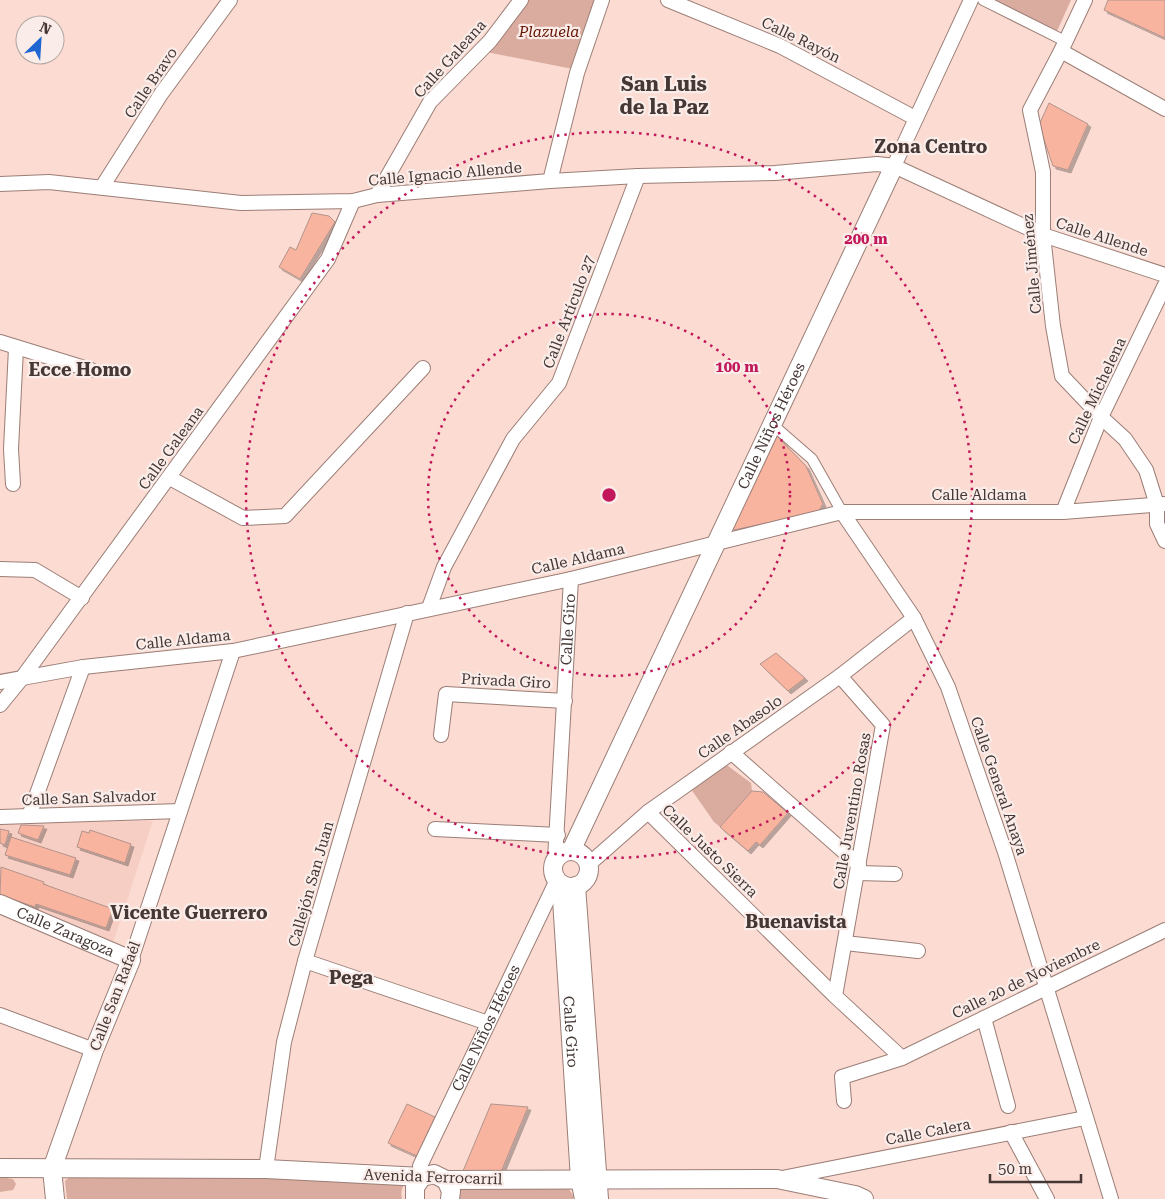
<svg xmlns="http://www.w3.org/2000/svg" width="1165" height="1199" font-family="'Roboto Serif',serif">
<defs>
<filter id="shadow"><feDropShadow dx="3" dy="3" stdDeviation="0" flood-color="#0004"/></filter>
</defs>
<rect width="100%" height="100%" fill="#fbdbd2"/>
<path fill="#f6cec3" d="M153 821 112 946 58 924 59 919 0 896V823Z"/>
<path fill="#daac9f" d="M524 0H595L573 69 486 52Z
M977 0H1071L1053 40Z
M724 763 751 783 752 791 720 827 714 822 691 789Z
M72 1175 408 1179C403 1186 400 1190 402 1199H67L65 1181Z
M0 1177 13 1179 16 1184 13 1190 0 1192Z
M458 1186 569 1189 574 1197 573 1199H459L460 1191Z"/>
<path fill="#f9b4a0" stroke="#b1938b" filter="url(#shadow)" d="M1108 0H1165V38L1104 10Z
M1049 103 1088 124 1068 170 1053 166 1039 125Z
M312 213 329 216 335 222 300 279 279 267 290 247 296 250Z
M773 432 806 466 823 504 818 512 734 530 729 524Z
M776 653 805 678 788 691 760 664Z
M752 791 763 792 788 813 760 845 756 842 748 851 720 827Z
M21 825 44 826 38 840 18 833Z
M0 829 9 831 5 845 0 843Z
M90 830 131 844 125 863 77 847 82 831 89 833Z
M11 837 76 858 70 875 5 855Z
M1 867 44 882 43 884 113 909 106 928 36 904 35 907 0 895Z
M407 1104 435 1117 417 1156 388 1143Z
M491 1104 528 1107 501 1172 463 1171Z"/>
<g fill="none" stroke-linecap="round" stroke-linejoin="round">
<g stroke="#9b7e76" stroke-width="12">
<path id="pedestrian" d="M983 0 1065 41
M773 425 812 459 842 512"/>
</g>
<g stroke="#9b7e76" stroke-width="16">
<g id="minor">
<path d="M668 0 780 46 915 118"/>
<path d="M1085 0 1061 51 1030 110 1043 172V235L1053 326 1062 376 1101 417 1125 439 1146 470 1157 505V524L1165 541"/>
<path d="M1061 51 1165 109"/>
<path d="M894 166 971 0"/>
<path d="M550 181 577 73 602 0"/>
<path d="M0 184 49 182 241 203 353 201 377 195 550 181 638 176 775 173 877 164 894 166 1043 235 1165 275"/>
<path d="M102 187 161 94 230 0"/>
<path d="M377 195 430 102 490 41 521 0"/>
<path d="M0 342 91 370"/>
<path d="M170 478 243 518 285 516 423 368"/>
<path d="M13 484 11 449 16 348"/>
<path d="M842 512 914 618 948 687 1005 852 1111 1199"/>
<path d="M1063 512 1101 417 1165 285"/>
<path d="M0 569 35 570 82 598"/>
<path d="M429 608 444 567 513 439 559 383 638 176"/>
<path d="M0 682 83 667 233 651 571 579 842 512H1063L1165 504"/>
<path d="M0 705 22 678 328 259 353 201"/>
<path d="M441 735 446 694 565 701"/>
<path d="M731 752 859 865"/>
<path d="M648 812 835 996 902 1058"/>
<path d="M29 816 83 667"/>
<path d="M0 817 180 811"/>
<path d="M435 829 558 835"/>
<path id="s1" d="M555 859 571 579"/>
<path d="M588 865 648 812 840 676 914 618"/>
<path d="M858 873 895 874"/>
<path d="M845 943 918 951"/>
<path d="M131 960 233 651"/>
<path d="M305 961 488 1023"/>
<path d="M835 996 883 725 840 676"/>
<path d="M0 1015 94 1050"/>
<path d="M984 1018 1008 1106"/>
<path d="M844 1101 842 1077 902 1058 1165 930"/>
<path d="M1011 1132 1047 1199"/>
<path d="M266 1169 284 1042 305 961 407 613"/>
<path id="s2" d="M422 1177 420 1166 557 880"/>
<path d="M782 1178 1085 1118"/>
</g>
</g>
<g stroke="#9b7e76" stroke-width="20">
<g id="tertiary">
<path id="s3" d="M571 851 894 166"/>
<circle cx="571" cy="869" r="18"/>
<path id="s4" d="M561 884 580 1179 584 1199"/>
<path d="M576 886 599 1199"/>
<path id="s5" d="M0 904 131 960 94 1050 52 1169 55 1199"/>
<path d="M0 1168 266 1169 422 1177 434 1174 446 1180 777 1179 855 1195 864 1199"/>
<path d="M446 1180 451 1191 450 1199"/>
<path d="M415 1199V1187L422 1177"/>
</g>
</g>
<use href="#pedestrian" stroke="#fff" stroke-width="10"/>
<use href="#minor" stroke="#fff" stroke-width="14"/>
<use href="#tertiary" stroke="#fff" stroke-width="18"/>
</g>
<g fill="none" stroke="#c2185b" stroke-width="2.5" stroke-dasharray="2.5 5">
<circle cx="609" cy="495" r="181"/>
<circle cx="609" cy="495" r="363"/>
</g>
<g text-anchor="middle" stroke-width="4.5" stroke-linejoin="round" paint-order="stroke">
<g font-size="15" font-style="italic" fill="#641400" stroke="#faede9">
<text x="549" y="37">Plazuela</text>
</g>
<g font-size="15" fill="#443734" stroke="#faede9">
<text transform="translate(801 40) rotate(26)" y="5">Calle Rayón</text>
<text transform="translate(450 59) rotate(-48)" y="5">Calle Galeana</text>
<text transform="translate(151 83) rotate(-56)" y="5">Calle Bravo</text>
<text transform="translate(445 174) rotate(-5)" y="5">Calle Ignacio Allende</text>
<text transform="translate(1102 237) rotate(18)" y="5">Calle Allende</text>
<text transform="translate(1032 264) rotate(-95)" y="5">Calle Jiménez</text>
<text transform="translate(569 312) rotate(-69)" y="5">Calle Artículo 27</text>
<text transform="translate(1097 391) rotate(-65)" y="5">Calle Michelena</text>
<text dy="5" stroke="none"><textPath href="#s3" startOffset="470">Calle Niños Héroes</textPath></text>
<text transform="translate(171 448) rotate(-54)" y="5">Calle Galeana</text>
<text x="979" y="500">Calle Aldama</text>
<text transform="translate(578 559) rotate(-13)" y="5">Calle Aldama</text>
<text dy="5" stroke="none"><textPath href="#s1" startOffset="230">Calle Giro</textPath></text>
<text transform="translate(183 640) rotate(-6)" y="5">Calle Aldama</text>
<text transform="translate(506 681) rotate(3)" y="5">Privada Giro</text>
<text transform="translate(740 727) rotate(-35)" y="5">Calle Abasolo</text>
<text transform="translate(999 786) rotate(71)" y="5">Calle General Anaya</text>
<text transform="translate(89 798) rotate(-2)" y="5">Calle San Salvador</text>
<text transform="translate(852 811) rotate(-80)" y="5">Calle Juventino Rosas</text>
<text transform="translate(710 851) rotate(44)" y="5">Calle Justo Sierra</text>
<text transform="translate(311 884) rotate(-74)" y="5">Callejón San Juan</text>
<text dy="5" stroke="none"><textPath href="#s5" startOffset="71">Calle Zaragoza</textPath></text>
<text transform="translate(1026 979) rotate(-26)" y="5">Calle 20 de Noviembre</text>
<text transform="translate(115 996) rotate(-69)" y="5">Calle San Rafaél</text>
<text dy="5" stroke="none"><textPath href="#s2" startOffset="164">Calle Niños Héroes</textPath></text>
<text dy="5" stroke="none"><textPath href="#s4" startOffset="148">Calle Giro</textPath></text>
<text transform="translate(928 1132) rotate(-11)" y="5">Calle Calera</text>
<text transform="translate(433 1177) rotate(2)" y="5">Avenida Ferrocarril</text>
</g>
<g font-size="18" font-weight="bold" fill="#443734" stroke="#faede9">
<text x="931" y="153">Zona Centro</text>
<text x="80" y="376">Ecce Homo</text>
<text x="189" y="919">Vicente Guerrero</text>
<text x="796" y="928">Buenavista</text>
<text x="351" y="984">Pega</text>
</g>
<g font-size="20" font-weight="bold" fill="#443734" stroke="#faede9">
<text x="664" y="91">San Luis<tspan x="664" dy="23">de la Paz</tspan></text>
</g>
</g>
<circle cx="609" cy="495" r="8" fill="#c2185b" stroke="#faede9" stroke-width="2.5"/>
<g font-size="15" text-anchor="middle" font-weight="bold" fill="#c2185b" stroke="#faede9" stroke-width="4.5" stroke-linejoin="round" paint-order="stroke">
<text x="866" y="244">200 m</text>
<text x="737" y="372">100 m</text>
</g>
<g transform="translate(40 40) rotate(25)"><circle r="24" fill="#faede9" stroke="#b1a4a1"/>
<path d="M0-4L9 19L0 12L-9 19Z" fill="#1f66d2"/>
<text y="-8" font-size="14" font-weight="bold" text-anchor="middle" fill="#443734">N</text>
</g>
<path d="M990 1174v8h91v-8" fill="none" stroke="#443734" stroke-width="2.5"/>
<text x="998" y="1174" font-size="15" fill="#443734" stroke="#faede9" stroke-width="4" paint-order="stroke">50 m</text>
</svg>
